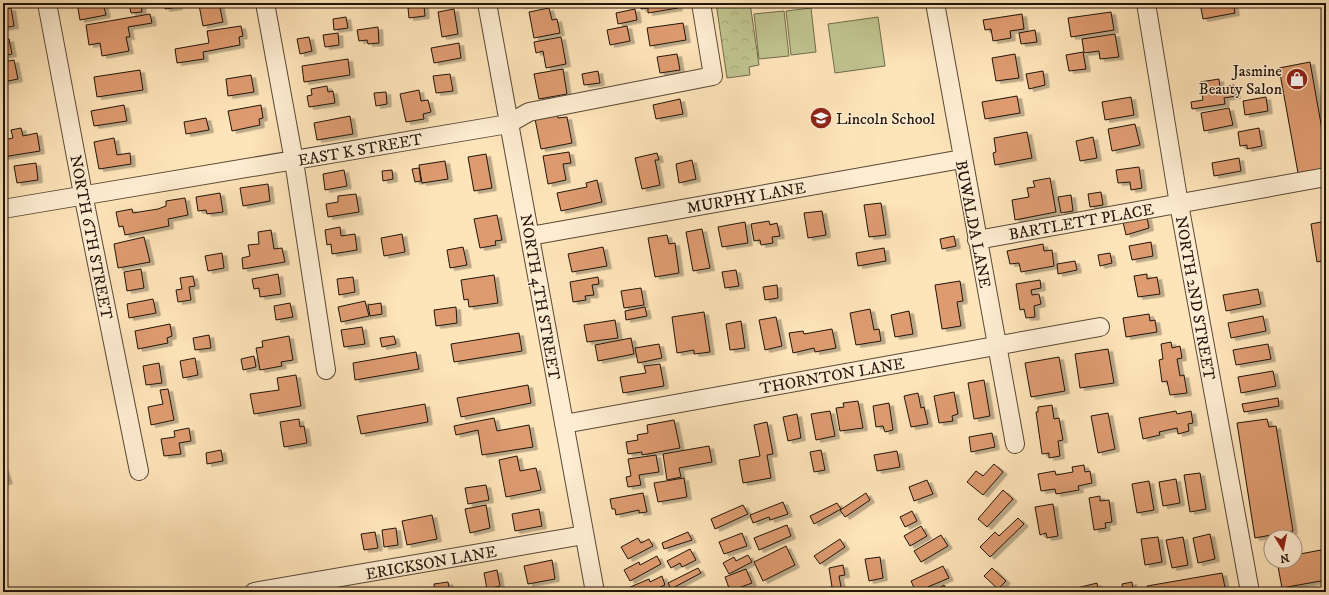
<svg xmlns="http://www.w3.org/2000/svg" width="1329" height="595" font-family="'IM FELL DW Pica',serif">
<defs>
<pattern id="park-crowns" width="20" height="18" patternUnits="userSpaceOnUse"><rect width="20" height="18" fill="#c0c48f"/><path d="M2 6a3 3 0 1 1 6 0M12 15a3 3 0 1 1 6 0" fill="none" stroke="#a5a87a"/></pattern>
<filter id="shadow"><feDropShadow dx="4.5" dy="2.5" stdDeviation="0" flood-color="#0004"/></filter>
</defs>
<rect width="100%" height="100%" fill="#fee4b9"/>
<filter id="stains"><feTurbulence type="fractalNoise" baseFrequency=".005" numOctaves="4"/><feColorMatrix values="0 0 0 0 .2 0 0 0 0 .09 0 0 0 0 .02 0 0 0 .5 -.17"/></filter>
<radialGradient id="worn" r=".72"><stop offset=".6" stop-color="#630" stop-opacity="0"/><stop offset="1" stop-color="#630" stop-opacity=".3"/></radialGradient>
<path fill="url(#park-crowns)" stroke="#706c4c" d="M716 3H750L759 65 749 67 750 75 727 78Z"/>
<path fill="#c0c48f" stroke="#706c4c" d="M811 8 816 52 791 55 786 11Z
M784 11 789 56 759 59 754 14Z
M878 17 885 66 835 73 828 24Z"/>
<path fill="#de9b6f" stroke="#21140a" filter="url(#shadow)" d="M77 3H103L106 15 80 20Z
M141 3 142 12 131 13 129 4Z
M164 3H178V7L165 9Z
M208 3H219L223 22 203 26 199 5Z
M520 3H538L521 6Z
M640 3H677L678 8 648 13V8L641 9Z
M1200 3H1233L1235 13 1203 19Z
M424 5 425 16 409 18 408 8Z
M11 8 14 26 3 28V9Z
M549 8 552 20 557 19 560 33 534 38 529 12Z
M454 9 458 34 442 37 438 12Z
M635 9 637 20 618 24 616 13Z
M1111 12 1114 30 1071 37 1068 18Z
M150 14 152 23 128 27 130 37H126L129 51 102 56 100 43 89 45 86 25Z
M1022 14 1024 29 1010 31 1011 38 993 41 991 29 985 30 983 20Z
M346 17 348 28 334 30 333 19Z
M683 23 686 40 650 46 647 28Z
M241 26 243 36 239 37 240 45 203 52 204 59 177 63 175 49 209 43 207 31Z
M627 26 630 41 610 45 607 30Z
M378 27 379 43 368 44 367 40 359 41 357 30Z
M1035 30 1037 42 1021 44 1019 33Z
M338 33 339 45 325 47 323 35Z
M1115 34 1119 57 1100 59 1099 51 1084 53 1082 39Z
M309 37 312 51 300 54 297 39Z
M561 37 566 64 546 68 543 51 536 53 534 42Z
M9 39 12 54 3 56V40Z
M459 43 461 58 434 63 431 48Z
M1083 52 1086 69 1069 71 1066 55Z
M677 54 680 70 660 73 657 57Z
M1015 54 1019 78 996 81 992 58Z
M348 59 350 75 304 82 302 66Z
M14 60 18 79 3 82V62Z
M1310 62 1326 152V168L1298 173 1279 68Z
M563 69 567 94 539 99 534 74Z
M140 70 143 90 97 97 94 77Z
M598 71 600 83 584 85 582 74Z
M1043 71 1045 85 1029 89 1026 74Z
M450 74 453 91 436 93 433 76Z
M251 75 254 92 228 96 226 79Z
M1219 79 1220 88 1234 85 1236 96 1224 98 1225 104 1192 109 1191 102 1203 100 1200 82Z
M327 86 328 92 333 91 335 103 309 107 307 96 312 95 311 89Z
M419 90 421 101 428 100 431 112 423 114 424 119 406 122 400 94Z
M386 92 387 104 376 106 374 93Z
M1017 96 1020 113 985 119 982 102Z
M1131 97 1134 115 1105 120 1102 102Z
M1266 97 1268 111 1245 115 1243 101Z
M680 99 683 114 656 119 653 105Z
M124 105 127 121 94 126 91 111Z
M261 105 263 118 259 119 260 125 232 131 228 111Z
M1229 108 1233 125 1204 131 1201 113Z
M557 115 558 118 567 117 572 143 541 149 535 119Z
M350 116 353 134 317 140 314 123Z
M206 118 209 130 186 134 184 122Z
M1135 124 1140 145 1112 151 1108 129Z
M21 128 23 136 37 133 40 151 3 157V140L13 138 11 130Z
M1259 128 1262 146 1247 149V145L1240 146 1238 132Z
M1027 132 1032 158 995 165 993 153 996 152 994 138Z
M1093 137 1097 158 1080 161 1076 141Z
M114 138 117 155 130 153 131 164 99 169 94 142Z
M569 152 571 163 563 164 566 180 548 184 543 156Z
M657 153 659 160H655L660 185 642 189 635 158Z
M486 154 492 188 474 191 468 157Z
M1239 158 1241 171 1214 176 1212 163Z
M692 160 696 179 679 183 676 164Z
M445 161 448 179 422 183 419 165Z
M36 163 38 180 17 183 14 166Z
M1139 167 1142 188 1131 190 1130 182 1118 183 1116 170Z
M419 168 421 181 415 182 412 169Z
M344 170 347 186 325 190 323 174Z
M392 170 393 179 383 181 382 171Z
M1050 178 1056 212 1015 220 1012 200 1029 197 1027 188 1035 187 1033 181Z
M597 180 602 202 561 211 557 193 587 187 586 183Z
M268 184 270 201 243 206 240 188Z
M1101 192 1103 205 1090 207 1088 194Z
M220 193 223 212 207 214 206 210 198 211 196 197Z
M356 194 359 212 328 217 326 204 338 202V196Z
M1071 195 1073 211 1061 213 1058 197Z
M185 198 188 215 168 219 169 226 125 235 123 226 119 227 116 212 132 209 133 213 158 209 166 206V201Z
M881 203 886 235 869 237 864 205Z
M822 211 826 235 808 238 804 213Z
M497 215 502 240 495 241 496 245 480 248 474 219Z
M1147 217 1149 228 1126 235 1123 222Z
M769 221 770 225 777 223 780 236 772 237 773 243 761 245 760 240 754 241 751 224Z
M1326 221V260L1317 262 1311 224Z
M745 222 748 243 722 247 718 227Z
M340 227 341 236 355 234 357 250 332 254 331 244 327 245 325 230Z
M702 229 710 268 693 271 686 232Z
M271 230 274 249 282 248 285 262 243 269 242 258 250 256 248 245 259 244 258 232Z
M402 234 405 252 384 256 381 238Z
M667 235 669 244 675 243 679 273 655 277 648 238Z
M954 236 956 246 942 249 940 239Z
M144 237 150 262 118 268 114 244Z
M1151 242 1153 256 1132 260 1129 246Z
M1043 244 1044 251 1052 250 1054 266 1021 272 1019 263 1010 264 1007 251Z
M463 247 467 265 450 268 447 250Z
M603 247 607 266 572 272 568 254Z
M884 248 886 261 858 266 856 253Z
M222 253 224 268 208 271 205 256Z
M1110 253 1112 263 1100 266 1098 255Z
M1075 261 1077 270 1058 274 1057 264Z
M141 269 144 288 127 291 124 272Z
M736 270 739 286 725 288 722 272Z
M278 274 281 294 260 297 259 288 254 289 252 279Z
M1147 274V279L1157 277 1160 294 1138 297 1134 276Z
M494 275 498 303 469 307 468 299 464 300 461 280Z
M193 276 195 286 189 287 191 300 178 302 176 290 182 289 180 278Z
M353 277 355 292 339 295 337 279Z
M598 277 599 284 592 285 594 295 585 296 586 300 573 302 570 282Z
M1040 280 1041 288 1031 290 1032 295 1039 294 1041 304 1034 306 1035 317 1026 318 1024 309 1020 310 1016 284Z
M960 281 963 301 957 302 961 326 942 329 935 285Z
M777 285 778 298 765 300 763 287Z
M641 288 644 305 624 308 621 291Z
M1258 289 1261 304 1226 311 1223 295Z
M153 299 156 313 129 318 127 304Z
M365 301 369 316 341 322 338 307Z
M290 303 293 317 276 320 274 306Z
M381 303 382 314 370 316 368 305Z
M456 307 457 323 436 326 434 310Z
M645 307 647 316 626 320 625 311Z
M870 309 874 330 879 329 881 341 856 345 850 313Z
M909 311 913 334 895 337 891 315Z
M704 312 710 352 694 354V350L677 353 672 317Z
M1149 314 1150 321 1155 320 1157 332 1126 337 1123 318Z
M1263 316 1266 331 1231 338 1228 323Z
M776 317 782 346 765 350 759 320Z
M615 320 618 338 587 342 584 325Z
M741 321 745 348 730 350 726 324Z
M170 324 172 336 167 338 168 343 138 349 135 331Z
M362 327 365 344 344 347 341 330Z
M832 329 836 348 815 352 814 348 793 353 789 333 803 331 804 334Z
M519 333 522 351 454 362 451 344Z
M209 335 211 348 195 350 193 338Z
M289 336 293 360 281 362 282 366 260 370 256 348 263 347 262 341Z
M394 336 396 344 382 347 380 338Z
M631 338 634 354 598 361 595 345Z
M1171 342 1172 348 1180 346 1182 358 1177 359 1180 376 1184 375 1187 393 1170 395 1167 381 1162 382 1159 360 1163 359 1161 344Z
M659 344 662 358 638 363 635 348Z
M1268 344 1271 359 1236 365 1233 350Z
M1108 349 1114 383 1080 388 1075 354Z
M416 352 419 369 355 380 353 363Z
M254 356 256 367 243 370 241 359Z
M1059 357 1065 391 1031 397 1025 363Z
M195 358 198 375 183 378 180 361Z
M159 363 162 383 146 385 143 366Z
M660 364 664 386 623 393 620 377 646 373 644 366Z
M1273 371 1276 386 1241 393 1238 377Z
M296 375 301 406 254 414 250 394 279 390 277 378Z
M984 380 990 416 974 419 968 383Z
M528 385 531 403 461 417 457 398Z
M168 389 174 420 151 425 148 407 163 404 160 390Z
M954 392 958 414 952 416 953 421 939 423 934 396Z
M918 393 921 408 924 407 928 424 911 427 904 396Z
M1278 398 1279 406 1244 412 1242 404Z
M858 401 863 428 840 431 836 408 844 407 843 403Z
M889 403 893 430 885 432 883 426 876 427 873 406Z
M425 404 428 422 361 434 357 416Z
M1052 405 1054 419 1059 418 1063 440 1058 441 1060 456 1049 458V453L1042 454 1036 412H1038V407Z
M830 411 835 436 816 440 811 414Z
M1176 411 1177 414 1191 411 1193 423 1188 424 1189 431 1178 434 1177 428 1159 432 1160 435 1143 439 1139 418Z
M1108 413 1115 449 1098 453 1091 416Z
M797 414 801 438 788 441 783 417Z
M494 418 497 431 529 425 533 447 482 455 478 430 456 435 454 426Z
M299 419 300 427 304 426 307 443 284 447 280 422Z
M1267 419 1269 427 1276 426 1293 531 1255 538 1237 423Z
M674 420 680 448 642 455V452L628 454 626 442 638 440 637 435 648 433 647 425Z
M767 422 773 454 767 455 771 478 743 483 739 460 760 456 754 425Z
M189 428 191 441 179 443 181 454 164 456 161 439 175 437 174 431Z
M992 433 995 447 971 452 969 437Z
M709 446 712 462 679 468 681 477 667 480 663 454Z
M221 450 223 461 207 464 206 453Z
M821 450 825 470 814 472 810 452Z
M897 451 900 467 877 471 874 455Z
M656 455 659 472 639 475 641 485 628 487 626 477 631 476 628 459Z
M517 456 520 471 536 468 541 490 506 497 499 460Z
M994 464 1003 472 983 495 967 482 976 471 983 476Z
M1084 465 1085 472 1090 471 1092 483 1078 486 1079 490 1056 494 1055 489 1041 491 1038 474 1055 471 1056 475 1073 472 1072 467Z
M3 466 8 481 3 483Z
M1200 473 1206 509 1190 512 1184 475Z
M684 478 687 497 658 502 654 483Z
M1176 479 1180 503 1163 506 1159 482Z
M927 480 933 494 914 501 909 487Z
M1149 481 1154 510 1137 513 1132 484Z
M486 485 489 500 468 504 465 488Z
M1003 490 1013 499 987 527 978 519Z
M643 493 647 512 639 513V510L616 515 615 509H612L610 499Z
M866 493 870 500 845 517 840 510Z
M1100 496V501L1109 500 1112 522 1105 523 1106 528 1094 530 1089 498Z
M783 502 788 514 770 520 769 517 753 523 750 515Z
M837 503 841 509 814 524 810 516Z
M1053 504 1058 536 1047 538 1046 533 1040 535 1035 507Z
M486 505 490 528 470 533 465 509Z
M743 505 748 514 715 529 711 519Z
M539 509 542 526 515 531 512 514Z
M912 511 917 521 905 527 900 517Z
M432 515 437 539 407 545 402 521Z
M1018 518 1024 524 990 557 980 547 995 532 999 536Z
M787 525 791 536 759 550 754 538Z
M921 526 927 536 910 546 904 536Z
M396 528 398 545 384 547 382 530Z
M375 532 378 548 364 550 361 534Z
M688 532 692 540 664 549 662 543Z
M742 533 747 546 724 554 719 542Z
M1210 534 1215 559 1198 563 1193 538Z
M941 535 948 546 921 562 914 551Z
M1158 537 1162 562 1145 565 1141 539Z
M1183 537 1188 565 1172 568 1166 540Z
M638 538 641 543 649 539 653 546 628 559 621 547Z
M840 539 845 547 820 564 814 556Z
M786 546 795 565 763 581 754 562Z
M690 549 696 560 682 567 680 563 671 568 667 561Z
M1326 549V580L1282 588 1277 561H1295V555Z
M748 555 752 562 729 574 723 563 734 557 736 561Z
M657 556 661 564 630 581 624 570 639 562 640 565Z
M880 557 883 578 869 581 865 559Z
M552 560 555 579 528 584 524 566Z
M843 565 845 575 839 576 842 592H827L826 588 832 587 829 568Z
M943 566 949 578 916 592 911 581Z
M698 568 701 573 671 589 668 583Z
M992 568 1006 581 998 589 984 576Z
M746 569 752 583 730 591 725 577Z
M497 570 500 586 487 589 484 573Z
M1222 573 1226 592H1148L1147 586Z
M662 576 665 585 649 592H629L628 588 649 579 650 582Z
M448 582 450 592H435L434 584Z
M1132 582 1133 592H1123L1122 584Z
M1097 583 1099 592H1078L1077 588Z
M944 585 948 592H933Z
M702 587 704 592H691Z"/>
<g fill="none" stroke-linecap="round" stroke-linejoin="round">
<g stroke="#584836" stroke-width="20">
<path id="minor" d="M47 3 83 194 139 471
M265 3 294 161 326 370
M487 3 595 592
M935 3 1015 444
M1146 3 1179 204 1250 592
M3 209 508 124 529 112 713 76 701 3
M530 236 962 159
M977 240 1326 177
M564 424 1100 327
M254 592 584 535"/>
</g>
<use href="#minor" stroke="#feedd2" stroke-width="18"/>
</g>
<defs>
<g id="shop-disc" transform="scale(1.15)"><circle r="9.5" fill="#8f2418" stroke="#feedd2"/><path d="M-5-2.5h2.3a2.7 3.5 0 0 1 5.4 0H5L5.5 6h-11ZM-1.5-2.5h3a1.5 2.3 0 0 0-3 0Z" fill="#fff"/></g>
<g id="school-disc" transform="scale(1.15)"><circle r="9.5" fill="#8f2418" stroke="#feedd2"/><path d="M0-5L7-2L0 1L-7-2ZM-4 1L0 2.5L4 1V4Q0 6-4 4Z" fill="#fff"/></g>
</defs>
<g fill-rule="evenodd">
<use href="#shop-disc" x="1297" y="79"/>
<use href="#school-disc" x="821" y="118"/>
</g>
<g text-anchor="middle" stroke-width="3" stroke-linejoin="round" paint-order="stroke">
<g font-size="16" fill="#21140a" stroke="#feedd2" text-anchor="end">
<text x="1282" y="76">Jasmine<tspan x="1282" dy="18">Beauty Salon</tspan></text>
<text x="836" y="124" text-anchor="start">Lincoln School</text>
</g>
<g font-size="16" fill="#21140a" stroke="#feedd2">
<text transform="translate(360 149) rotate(-10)" y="6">EAST K STREET</text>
<text transform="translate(746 197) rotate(-10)" y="6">MURPHY LANE</text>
<text transform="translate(1081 221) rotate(-10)" y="6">BARTLETT PLACE</text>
<text transform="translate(974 224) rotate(79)" y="6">BUWALDA LANE</text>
<text transform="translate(92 237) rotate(79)" y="6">NORTH 6TH STREET</text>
<text transform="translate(541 297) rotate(80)" y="6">NORTH 4TH STREET</text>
<text transform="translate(1196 298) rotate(80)" y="6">NORTH 2ND STREET</text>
<text transform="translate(832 375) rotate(-10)" y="6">THORNTON LANE</text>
<text transform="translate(431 562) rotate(-10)" y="6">ERICKSON LANE</text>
</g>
</g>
<rect width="1329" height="595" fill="none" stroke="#fee4b9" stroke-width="16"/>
<rect x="4" y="4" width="1321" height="587" fill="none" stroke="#21140a" stroke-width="2"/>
<rect x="8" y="8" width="1313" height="579" fill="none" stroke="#21140a"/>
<g transform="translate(1283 549) rotate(170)"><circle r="19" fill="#feedd2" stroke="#a69682"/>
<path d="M0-3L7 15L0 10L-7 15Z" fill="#8f2418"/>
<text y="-6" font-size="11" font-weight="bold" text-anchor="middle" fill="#21140a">N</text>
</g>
<rect width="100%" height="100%" filter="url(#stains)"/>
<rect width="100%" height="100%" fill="url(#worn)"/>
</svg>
